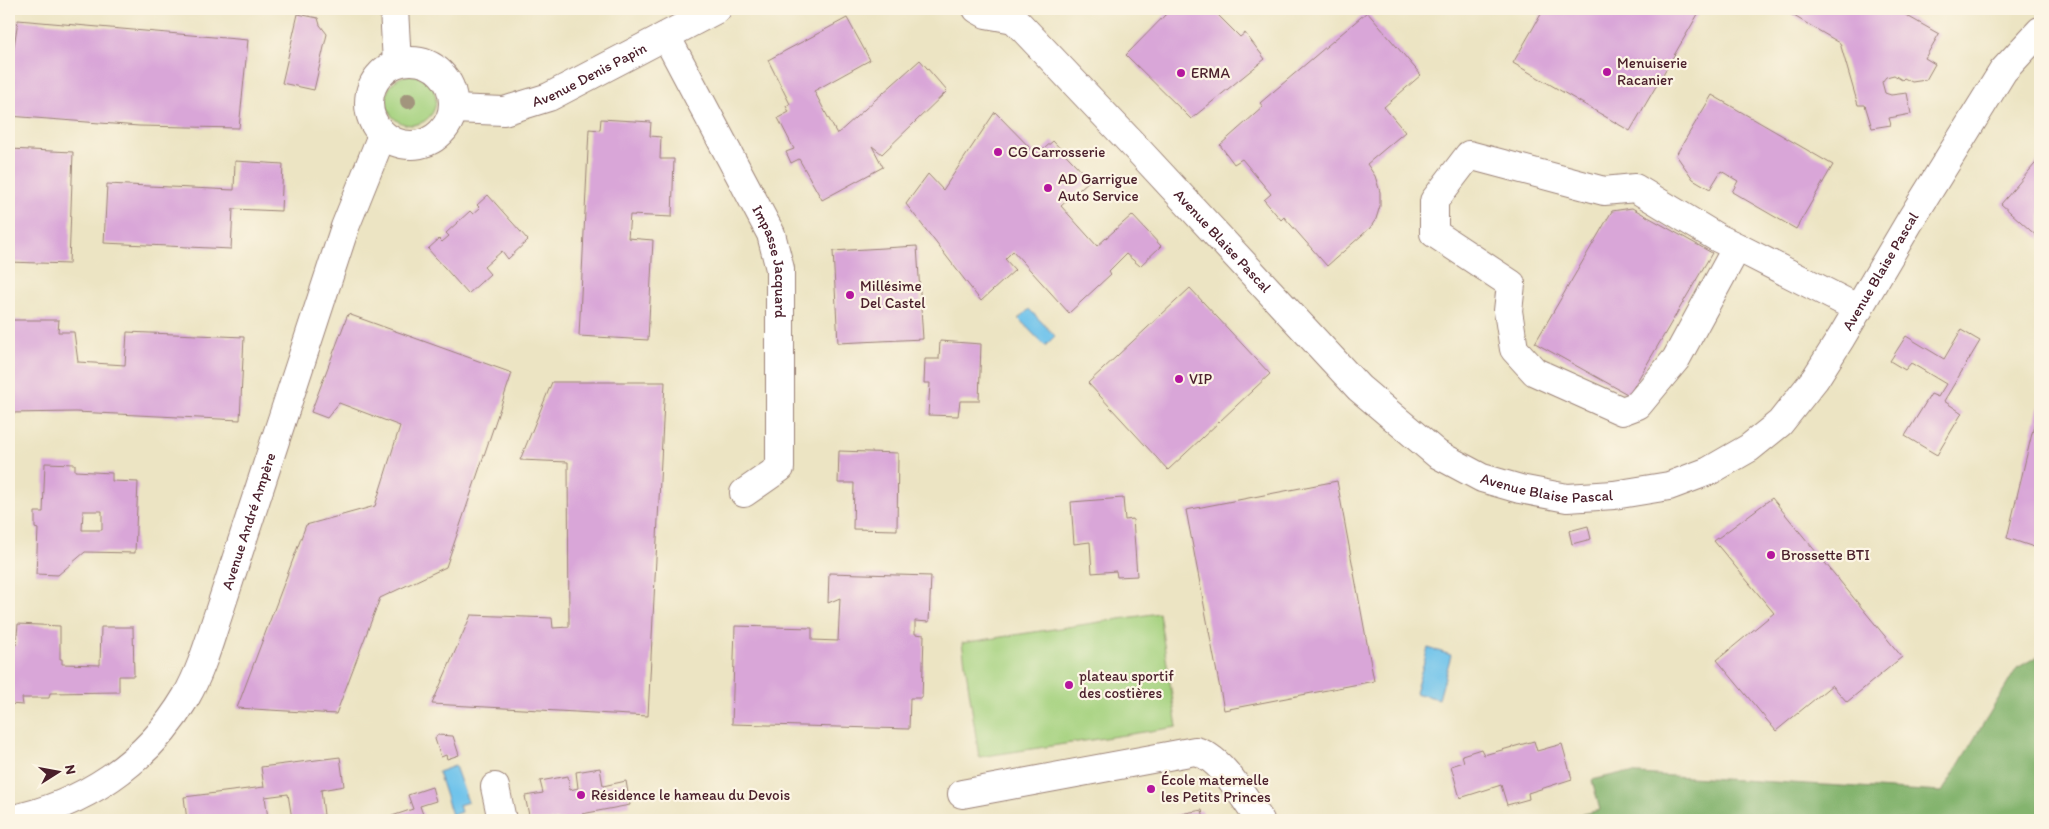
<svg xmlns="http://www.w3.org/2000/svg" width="2049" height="829" font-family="Itim,sans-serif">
<rect width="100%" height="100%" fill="#fcf5e5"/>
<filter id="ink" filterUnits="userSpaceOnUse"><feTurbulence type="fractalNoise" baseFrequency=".02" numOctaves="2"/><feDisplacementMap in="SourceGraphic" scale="10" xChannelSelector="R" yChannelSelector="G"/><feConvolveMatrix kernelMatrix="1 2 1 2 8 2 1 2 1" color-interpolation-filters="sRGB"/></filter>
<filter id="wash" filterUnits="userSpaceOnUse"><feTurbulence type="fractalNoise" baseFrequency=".0096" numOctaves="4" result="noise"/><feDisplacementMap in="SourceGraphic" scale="20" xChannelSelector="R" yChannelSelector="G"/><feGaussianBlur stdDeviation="1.12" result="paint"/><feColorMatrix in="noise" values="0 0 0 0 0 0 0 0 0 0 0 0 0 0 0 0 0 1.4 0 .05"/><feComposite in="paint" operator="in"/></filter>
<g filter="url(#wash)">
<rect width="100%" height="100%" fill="#ece4c3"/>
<path fill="#a5d27f" stroke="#787855" d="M386 100a25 25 0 1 1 50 0a25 25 0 1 1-50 0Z
M1159 613 1177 727 979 757 962 643Z"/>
<path fill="#84b46e" stroke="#676a4c" d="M2040 655V820H1558L1600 810 1592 780 1622 773 1942 792 2017 668Z"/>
<path fill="#6ec3eb" stroke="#5c718b" d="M1029 309 1055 336 1045 346 1019 319Z
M1428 648 1451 655 1439 699 1415 693Z
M455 766 468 802 459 805 461 812 452 815 438 772Z"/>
<g id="blocks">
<path fill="#d9a6d8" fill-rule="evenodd" d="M1171 9H1212L1240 37 1245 33 1265 59 1191 119 1126 55Z
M1544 9H1701L1630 131 1513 63Z
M1782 9H1895L1939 34 1925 58 1935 64 1926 80 1912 82 1904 78 1902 80 1894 75 1886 77 1882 82 1885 93 1891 95 1907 93 1911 114 1889 118 1891 125 1872 128 1865 105H1858L1840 43Z
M1367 12 1421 75 1384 107 1405 132 1367 164 1375 176 1380 192V206L1376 219 1370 228 1327 266 1284 217 1281 220 1264 200 1271 194 1242 159 1234 164 1220 145 1263 107 1260 103Z
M298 14 318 18 320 25 327 34 314 90 282 83Z
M847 18 870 60 814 91 837 134 920 60 947 91 882 154 872 146 883 167 822 200 799 159 791 163 786 152 794 149 778 118 789 112 786 106 790 104 768 60Z
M18 20 248 40 239 128 139 126 9 116V80Z
M1712 95 1833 165 1796 229 1732 192 1738 181 1721 171 1710 189 1693 179 1676 155Z
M995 112 1037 155 1053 141 1090 180 1061 206 1097 246 1132 215 1161 246 1140 266 1126 254 1109 271 1111 274 1069 313 1013 251 1005 259 1015 270 981 301 906 204 928 174 943 190Z
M601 119 651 122 650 136 661 137 660 159H674L672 217 630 215 628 238 653 240 648 340 579 336 589 129 600 130Z
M9 149 73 152 69 264 9 262Z
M2040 158V239L2001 204Z
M235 161 283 164 281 211 233 209 231 249 104 243 107 184 234 190Z
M488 195 528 240 508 259 502 251 484 267 490 274 468 294 428 249 439 239 442 242 449 236 446 233 470 211 473 214 480 208 477 205Z
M1632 208 1712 253 1629 395 1535 343 1612 211Z
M917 246 923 339 838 343 833 251Z
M1190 288 1270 374 1168 470 1088 383Z
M348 314 512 373 446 567 380 598 336 714 237 708 306 525 375 506 400 426 339 403 327 418 311 412Z
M9 320H59L58 332H74L78 362 125 365 127 332 244 337 240 420 76 412 9 413Z
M1961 330 1980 341 1944 401 1962 413 1937 455 1905 436 1931 394 1938 397 1946 384 1911 363 1905 370 1890 361 1906 336 1944 359Z
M940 341 981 344 979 401H960L958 416 928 415 930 383H924L925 359H939Z
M552 382H665L648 716 432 704 471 615 552 618 553 628 569 627 568 462 520 460Z
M2040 400V549L2007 538Z
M839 451 898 453 897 530 853 529 854 483H838Z
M45 463 75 464V471L112 473V481L138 482 135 553 85 552 58 575 36 574 38 529 35 528V512H43ZM83 511H102V530H82Z
M1337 481 1374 681 1224 710 1186 510Z
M1123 498 1125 520 1133 519 1137 576 1117 577 1116 571 1092 573 1090 542 1074 544 1071 502Z
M1772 498 1902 657 1847 702 1832 685 1776 731 1717 660 1774 613 1714 541Z
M1588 526 1591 539 1572 544 1569 531Z
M829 573 931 576 929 622 915 621V634L924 635 922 698H910L909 729 732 724 735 626 812 628V640L838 641 840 598 828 603Z
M18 624 60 626V659H62V664L100 665 101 627H133L134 676H119V692L50 693 49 698H22L23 705 9 704 12 646 16 645Z
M437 735 453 736 459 755 447 759 446 755 441 757 435 739Z
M1534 741 1537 751 1562 744 1572 779 1528 793 1529 799 1507 805 1501 785 1460 798 1451 766 1464 762 1462 755 1481 749 1484 755Z
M340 757 344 786 321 790 324 815 292 819 288 794 265 797 268 818 251 820H187L184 797 264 787 261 767Z
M600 768 603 786 626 781 630 805 582 814 584 820H530L525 796 543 793 540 781 568 776 570 790 578 788 576 772Z
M432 787 436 801 420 806 425 820H393L392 816 413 809 408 795Z
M1202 810 1204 820H1158V818Z"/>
</g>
</g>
<g filter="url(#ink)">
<use href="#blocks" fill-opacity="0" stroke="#9b8277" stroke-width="1"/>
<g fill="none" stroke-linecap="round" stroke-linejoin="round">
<g stroke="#9b8277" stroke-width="30">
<g id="minor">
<path d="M394 9 397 63"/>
<path d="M977 9 986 14 1014 19"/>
<path id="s1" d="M1011 9 1014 19 1140 152 1359 388 1437 454 1482 478 1520 489 1567 498 1614 495 1669 486 1709 471 1749 448 1780 423 1815 379 1841 338 1910 221 2003 71 2040 31"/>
<path id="s2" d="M666 36 771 234 780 269V468L744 493"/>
<circle cx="411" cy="103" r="42"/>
<path id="s3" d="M453 109 504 111 549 97 717 9"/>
<path d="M1737 247 1676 359 1638 405 1622 411 1535 372 1514 349 1508 311 1511 284 1434 233V201L1469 155 1604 191 1635 188 1718 238 1737 247 1859 309"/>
<path d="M495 787 502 820"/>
<path d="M962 794 1195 751C1222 757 1244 799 1260 820"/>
<path id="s4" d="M9 820C83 805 147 763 186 697 201 671 209 642 218 615L345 227 382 135"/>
</g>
</g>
<use href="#minor" stroke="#fff" stroke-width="28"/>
</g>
<circle fill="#a2957d" cx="408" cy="101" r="8"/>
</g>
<g fill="#b5179e" stroke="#fcf5e5" stroke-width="2">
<circle cx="1607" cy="72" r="5"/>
<circle cx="1181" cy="73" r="5"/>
<circle cx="998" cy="152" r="5"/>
<circle cx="1048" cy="188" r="5"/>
<circle cx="850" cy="295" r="5"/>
<circle cx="1179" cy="379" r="5"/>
<circle cx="1771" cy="555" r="5"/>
<circle cx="1069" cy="685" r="5"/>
<circle cx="1151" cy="789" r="5"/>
<circle cx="581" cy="795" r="5"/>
</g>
<g text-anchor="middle" stroke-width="4.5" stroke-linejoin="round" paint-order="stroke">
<g font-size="15" fill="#4a1f2b" stroke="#fcf5e5" text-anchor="start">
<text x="1617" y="68">Menuiserie<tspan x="1617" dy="17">Racanier</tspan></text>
<text x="1191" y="78">ERMA</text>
<text x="1008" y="157">CG Carrosserie</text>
<text x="1058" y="184">AD Garrigue<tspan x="1058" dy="17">Auto Service</tspan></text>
<text x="860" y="291">Millésime<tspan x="860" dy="17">Del Castel</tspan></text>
<text x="1189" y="384">VIP</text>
<text x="1781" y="560">Brossette BTI</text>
<text x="1079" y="681">plateau sportif<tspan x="1079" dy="17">des costières</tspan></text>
<text x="1161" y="785">École maternelle<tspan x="1161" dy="17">les Petits Princes</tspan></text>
<text x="591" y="800">Résidence le hameau du Devois</text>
</g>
<g font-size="15" fill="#4a1f2b" stroke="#fcf5e5">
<text dy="5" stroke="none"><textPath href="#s3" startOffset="144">Avenue Denis Papin</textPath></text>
<text dy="5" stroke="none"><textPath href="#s1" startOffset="315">Avenue Blaise Pascal</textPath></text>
<text dy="5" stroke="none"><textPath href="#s2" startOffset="251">Impasse Jacquard</textPath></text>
<text dy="5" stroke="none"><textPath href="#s1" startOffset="1170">Avenue Blaise Pascal</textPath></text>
<text dy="5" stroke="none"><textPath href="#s1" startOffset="735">Avenue Blaise Pascal</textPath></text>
<text dy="5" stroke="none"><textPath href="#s4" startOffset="409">Avenue André Ampère</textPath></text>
</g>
</g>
<rect width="2049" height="829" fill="none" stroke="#fcf5e5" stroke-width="30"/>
<g transform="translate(58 772) rotate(79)" stroke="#fcf5e5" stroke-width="4" paint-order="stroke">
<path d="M0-4L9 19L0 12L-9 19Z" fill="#4a1f2b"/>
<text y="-8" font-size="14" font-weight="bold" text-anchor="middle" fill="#4a1f2b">N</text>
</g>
</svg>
